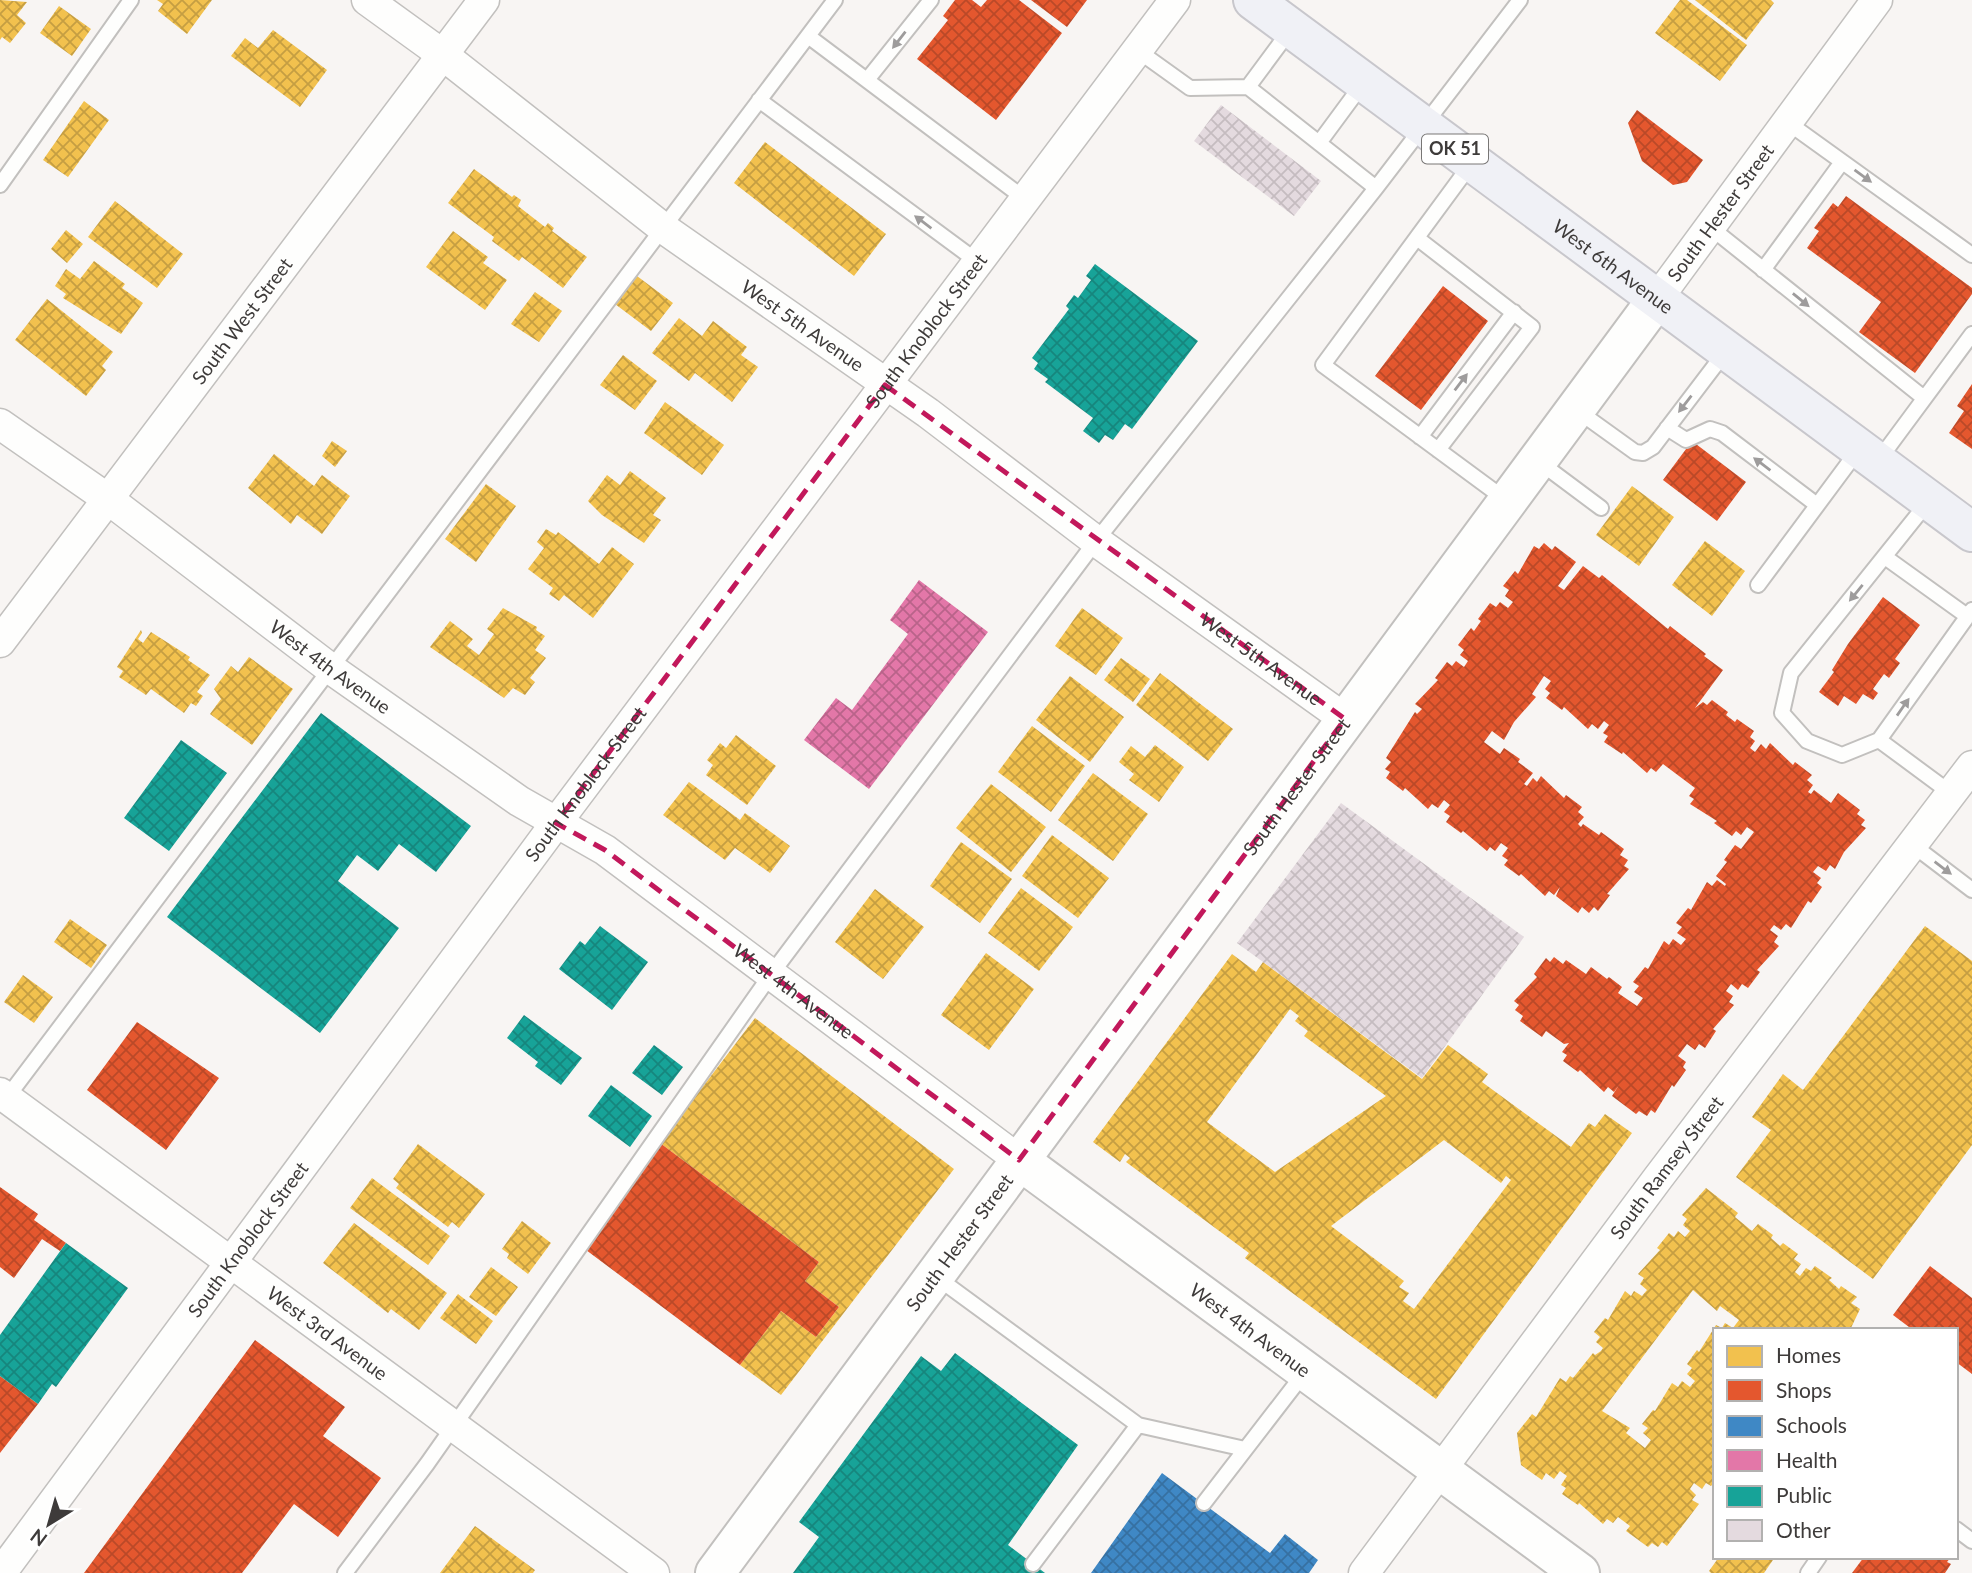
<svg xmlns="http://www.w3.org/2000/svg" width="1972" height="1573" font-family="Lato,sans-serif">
<defs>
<pattern id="homes-cross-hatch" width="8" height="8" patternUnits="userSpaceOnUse" patternTransform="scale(1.75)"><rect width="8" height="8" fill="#f2c14e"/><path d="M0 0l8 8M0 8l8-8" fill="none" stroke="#c59e42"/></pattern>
<pattern id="shops-cross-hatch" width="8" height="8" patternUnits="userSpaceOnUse" patternTransform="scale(1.75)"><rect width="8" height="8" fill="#e4572e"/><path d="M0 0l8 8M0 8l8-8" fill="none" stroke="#ba4928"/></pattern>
<pattern id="schools-cross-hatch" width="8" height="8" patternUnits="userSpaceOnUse" patternTransform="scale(1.75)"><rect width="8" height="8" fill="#3f88c5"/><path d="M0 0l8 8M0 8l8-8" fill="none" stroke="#3670a1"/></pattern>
<pattern id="health-cross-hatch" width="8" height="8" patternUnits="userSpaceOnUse" patternTransform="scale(1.75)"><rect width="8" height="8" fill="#e377a8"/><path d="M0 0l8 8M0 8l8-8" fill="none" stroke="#b9638a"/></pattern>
<pattern id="public-cross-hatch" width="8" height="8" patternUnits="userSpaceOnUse" patternTransform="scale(1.75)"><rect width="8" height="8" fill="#17a398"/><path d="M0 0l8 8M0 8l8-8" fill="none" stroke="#16867d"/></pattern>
<pattern id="building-cross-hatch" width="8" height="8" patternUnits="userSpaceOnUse" patternTransform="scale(1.75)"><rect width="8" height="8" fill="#e4dadf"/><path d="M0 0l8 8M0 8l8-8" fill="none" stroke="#c5bcc0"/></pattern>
</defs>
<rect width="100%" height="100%" fill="#f8f5f3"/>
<path fill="url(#homes-cross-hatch)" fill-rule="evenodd" d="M0 0 27 2 17 15 26 23 10 43 2 37 0 40Z
M157 0H212L187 34 158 11 163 4Z
M1680 0H1687L1747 45 1720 81 1655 33Z
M1695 0H1771L1774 3 1746 40Z
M59 6 91 29 72 56 40 33Z
M273 30 327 70 300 107 231 56 245 38 258 48Z
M84 101 109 120 68 177 43 160Z
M765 142 886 234 854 276 734 183Z
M474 169 512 197 514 195 521 200 518 206 545 227 548 223 554 228 552 231 587 257 563 288 522 257 519 261 492 241 494 237 448 203Z
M115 201 183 254 157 288 88 237Z
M66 230 83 244 67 263 51 249Z
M453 231 488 257 483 263 507 280 485 310 426 267Z
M94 261 125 284 122 288 143 303 121 334 63 298 66 294 55 286 66 269 80 279Z
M637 276 673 303 651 331 615 304Z
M535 292 562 311 539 342 511 324Z
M47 299 113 352 102 366 106 370 86 396 15 340Z
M679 318 702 336 713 321 747 347 741 355 758 367 732 402 695 373 689 381 652 353Z
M623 355 657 381 635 410 600 385Z
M665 402 724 445 702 475 644 433Z
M332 441 347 451 335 467 322 456Z
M274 454 314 486 322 475 350 496 322 534 297 515 291 524 248 488Z
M630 471 666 498 653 515 661 520 644 543 602 515 588 501 607 475 620 485Z
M486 484 516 506 476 562 445 539Z
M1632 486 1674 517 1639 566 1596 535Z
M546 529 556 535 558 532 599 564 612 547 634 564 593 618 564 595 559 601 549 594 553 588 528 569 544 548 537 542Z
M1705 541 1745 571 1712 616 1672 585Z
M503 608 537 627 536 630 545 636 535 650 546 658 530 678 535 682 525 695 513 688 504 698 430 647 450 621 473 639 467 646 479 655 494 634 487 629Z
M1082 608 1123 638 1096 675 1055 646Z
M141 630 142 633 138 639 143 643 151 632 190 657 188 660 210 675 197 692 203 696 196 706 191 703 184 713 151 689 146 695 119 677 123 671 117 667Z
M249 657 293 689 252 745 210 714 221 699 214 689 231 666 238 672Z
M1121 658 1150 679 1133 702 1104 680Z
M1160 673 1233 729 1208 761 1136 705Z
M1070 676 1124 717 1090 762 1036 720Z
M1032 726 1085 766 1051 812 998 772Z
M736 735 776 766 747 805 706 775 713 765 707 760 720 743 726 748Z
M1155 745 1184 767 1159 802 1129 780 1134 774 1119 762 1131 746 1145 757Z
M1093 773 1148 814 1113 861 1058 820Z
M689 782 740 820 745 813 790 846 770 873 735 848 725 860 663 815Z
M991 784 1046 827 1011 872 956 828Z
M1052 835 1109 878 1078 918 1022 876Z
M961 842 1012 879 980 923 930 886Z
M1021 888 1073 927 1039 971 988 933Z
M875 889 924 927 883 979 835 942Z
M70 919 107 945 91 968 54 942Z
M1925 926 1972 961V1145L1873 1279 1736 1177 1771 1130 1752 1117 1783 1074 1803 1090Z
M986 953 1034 989 989 1050 941 1015Z
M1232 954 1256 972 1263 962 1422 1079 1448 1045 1488 1074 1482 1082 1571 1147 1589 1123 1595 1127 1605 1114 1632 1133 1436 1399 1245 1258 1249 1253 1126 1162 1130 1158 1125 1154 1120 1162 1093 1142ZM1290 1009 1299 1016 1295 1021 1308 1031 1304 1036 1386 1096 1275 1172 1207 1122ZM1444 1140 1501 1183 1506 1176 1511 1180 1414 1309 1403 1301 1409 1293 1399 1287 1404 1281 1331 1226Z
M23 975 53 997 34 1023 4 1002Z
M755 1018 954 1169 781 1395 740 1365 781 1311 816 1337 839 1307 805 1281 819 1262 660 1143Z
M418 1144 485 1194 459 1228 452 1222 448 1227 396 1188 399 1184 393 1179Z
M372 1178 450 1236 428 1265 350 1208Z
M1706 1188 1738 1213 1735 1217 1752 1231 1758 1224 1773 1235 1771 1238 1780 1246 1783 1243 1798 1254 1794 1259 1801 1264 1795 1272 1800 1276 1806 1268 1811 1271 1815 1266 1832 1278 1829 1280 1839 1289 1841 1286 1857 1297 1851 1303 1860 1309 1850 1330H1715V1482L1711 1486 1706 1483 1702 1489 1694 1483 1690 1489 1696 1495 1692 1500 1699 1504 1667 1546 1662 1542 1658 1547 1652 1543 1648 1547 1626 1531 1630 1526 1618 1517 1613 1523 1607 1519 1603 1524 1579 1503 1578 1505 1562 1494 1566 1488 1561 1485 1567 1476 1560 1471 1554 1479 1546 1473 1542 1480 1521 1465 1517 1433 1532 1414 1536 1417 1560 1378 1566 1382 1570 1376 1573 1378 1593 1353 1595 1355 1601 1351 1603 1348 1596 1342 1600 1337 1594 1332 1605 1318 1608 1320 1625 1291 1631 1296 1634 1291 1642 1296 1647 1290 1640 1284 1644 1278 1638 1274 1660 1250 1657 1248 1669 1233 1674 1237 1678 1231 1685 1237 1690 1231 1683 1225 1687 1219 1682 1215ZM1693 1290 1717 1311 1720 1306 1739 1320 1733 1328 1725 1323 1722 1328 1716 1325 1699 1352 1697 1350 1687 1364 1692 1368 1687 1374 1695 1381 1690 1387 1682 1381 1678 1387 1672 1383 1655 1411 1653 1410 1642 1424 1648 1428 1643 1433 1651 1440 1645 1448 1626 1433 1630 1428 1602 1411Z
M522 1221 551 1243 528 1274 507 1258 509 1254 502 1249Z
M354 1223 447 1293 419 1330 391 1309 388 1313 323 1263Z
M491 1267 518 1287 496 1316 469 1297Z
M458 1294 493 1321 476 1344 440 1318Z
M475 1526 535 1570 533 1573H440Z
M1719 1557H1775L1764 1573H1711L1709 1571Z"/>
<path fill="url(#shops-cross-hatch)" d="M955 0H972L981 7 987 0H1019L1062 33 996 120 917 59 948 20 943 16Z
M1031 0H1087L1067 27Z
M1637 110 1703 160 1687 182 1673 185 1642 161 1628 123Z
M1846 196 1972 288V294L1915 373 1859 332 1881 302 1807 248 1819 231 1814 228 1833 203 1838 207Z
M1443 286 1488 321 1421 410 1375 376Z
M1972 384V449L1949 433 1964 411 1957 406Z
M1692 441 1746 482 1717 521 1663 480Z
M1544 543 1552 550 1555 546 1576 562 1558 586 1564 590 1583 566 1599 578 1602 575 1668 629 1670 626 1706 654 1704 656 1723 670 1695 708 1703 702 1707 705 1712 700 1728 712 1726 715 1735 722 1737 719 1754 731 1750 737 1755 741 1750 748 1755 752 1761 744 1766 749 1770 743 1793 765 1795 762 1812 775 1807 780 1813 785 1808 792 1811 794 1814 790 1831 803 1838 793 1860 810 1857 814 1865 820 1861 825 1866 828 1844 852 1835 869 1830 865 1826 871 1818 866 1813 872 1821 878 1817 883 1822 887 1811 903 1808 901 1791 928 1786 924 1781 930 1774 925 1770 930 1778 936 1774 942 1779 946 1757 970 1760 972 1748 988 1742 984 1738 990 1731 984 1726 991 1733 996 1729 1002 1734 1005 1713 1029 1716 1031 1705 1048 1699 1044 1695 1050 1687 1044 1678 1056 1686 1062 1683 1067 1686 1070 1674 1087 1672 1085 1655 1113 1651 1110 1647 1116 1639 1111 1636 1114 1612 1096 1619 1085 1614 1092 1608 1087 1604 1092 1580 1070 1578 1072 1563 1061 1567 1055 1562 1052 1569 1043 1564 1044 1546 1031 1542 1037 1520 1021 1523 1016 1515 1010 1519 1005 1514 1001 1537 977 1534 974 1546 958 1550 962 1554 957 1563 964 1566 960 1586 974 1591 967 1607 979 1609 977 1622 987 1618 993 1637 1006 1643 998 1634 992 1639 986 1633 982 1645 967 1648 969 1664 941 1669 945 1673 939 1681 945 1686 939 1677 933 1682 927 1676 923 1688 908 1691 910 1707 882 1712 886 1717 880 1725 886 1726 884 1716 876 1727 862 1724 860 1735 845 1741 849 1754 832 1747 827 1741 835 1736 831 1732 836 1714 823 1717 821 1690 804 1694 799 1689 796 1695 788 1663 764 1656 772 1651 768 1647 773 1623 752 1622 754 1604 742 1608 736 1603 733 1609 725 1604 721 1598 729 1592 724 1588 729 1564 707 1562 710 1546 698 1550 693 1545 689 1551 681 1544 676 1532 694 1536 697 1514 722 1504 740 1492 731 1484 742 1500 754 1504 748 1520 759 1518 762 1533 773 1524 784 1527 786 1533 778 1537 782 1541 776 1564 798 1566 795 1582 807 1578 812 1584 817 1578 824 1581 827 1583 824 1599 835 1601 832 1624 849 1620 855 1628 860 1624 866 1629 869 1607 894 1610 895 1598 911 1594 907 1589 913 1582 907 1578 913 1556 896 1560 887 1554 895 1549 891 1545 896 1521 874 1519 876 1504 865 1508 860 1502 856 1508 848 1501 843 1495 851 1490 847 1487 851 1463 831 1461 833 1446 822 1450 816 1444 812 1450 805 1444 800 1438 808 1432 804 1428 809 1405 788 1403 791 1386 778 1390 772 1385 769 1391 762 1386 758 1415 712 1417 714 1422 709 1415 704 1438 680 1435 678 1447 662 1452 666 1456 661 1464 667 1468 661 1460 655 1464 650 1458 645 1471 628 1474 631 1481 621 1478 619 1490 603 1496 607 1500 602 1508 608 1513 602 1505 596 1509 590 1503 586 1515 571 1518 574 1534 546 1539 549Z
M1883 597 1920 625 1895 659 1900 663 1889 678 1884 674 1873 689 1878 693 1873 700 1863 694 1856 704 1844 696 1838 706 1819 692 1834 672 1832 670 1848 644Z
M137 1022 219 1078 166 1150 87 1090Z
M660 1143 819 1262 805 1281 839 1307 816 1337 781 1311 740 1365 582 1247Z
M0 1187 38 1214 34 1220 66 1243 60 1251 42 1239 14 1278 0 1267Z
M1930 1266 1972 1298V1374L1956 1362V1330H1913L1893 1315Z
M255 1340 345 1407 323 1436 381 1478 338 1537 294 1504 242 1573H84Z
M0 1376 38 1404 0 1453Z
M1864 1557H1951L1947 1562 1951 1564 1945 1573H1852Z"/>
<path fill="url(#schools-cross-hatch)" d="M1162 1473 1270 1553 1285 1534 1318 1560 1309 1573H1091Z"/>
<path fill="url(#health-cross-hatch)" d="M919 580 988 632 869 789 804 740 836 698 852 710 908 634 890 620Z"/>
<path fill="url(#public-cross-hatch)" d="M1095 264 1198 341 1132 429 1125 424 1113 440 1105 435 1099 443 1083 431 1093 418 1045 382 1048 379 1034 369 1038 363 1032 358 1069 309 1066 306 1074 295 1078 298 1091 280 1086 276Z
M321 713 471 826 436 872 399 844 378 871 357 855 338 881 399 928 320 1033 167 917Z
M181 740 227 773 169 851 124 818Z
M600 926 648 962 612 1010 559 969 580 941 585 945Z
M524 1015 582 1058 561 1085 535 1066 538 1062 507 1038Z
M654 1045 683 1067 662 1095 632 1073Z
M611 1085 652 1116 630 1147 588 1116Z
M66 1243 128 1288 56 1387 52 1384 38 1404 0 1376V1335Z
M955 1353 1078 1445 1008 1545 1045 1573H793L819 1537 799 1522 921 1356 941 1371Z"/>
<path fill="url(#building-cross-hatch)" d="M1221 105 1321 181 1294 216 1194 141Z
M1341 803 1524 937 1422 1078 1237 943Z"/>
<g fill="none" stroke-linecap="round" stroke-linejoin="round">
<g stroke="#c2c0be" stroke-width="18">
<path id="lane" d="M808 36 1025 199
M1137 50 1190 88 1248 87 1376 188
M867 80 931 0
M1248 87 1291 29
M759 100 978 262
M1787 122 1972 255
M1319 143 1364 82
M1471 164 1323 365 1506 500
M0 185 131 0
M1710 227 1924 398
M1417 238 1532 327 1438 450
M1763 270 1842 162
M1578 411 1635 452 1643 453 1653 447 1726 351
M1667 428 1686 440 1710 429 1722 433 1817 505
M1420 437 1514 312
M1538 461 1601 508
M1878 461 1972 334
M1928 502 1791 673 1782 713 1807 741 1842 755 1879 740 1972 610
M1885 557 1967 616
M1758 585 1859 449
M1879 740 1952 794
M1914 846 1972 890
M5 1100 835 0
M935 1276 1138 1425 1245 1449
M1204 1503 1305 1372
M1956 1529 1972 1541
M1033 1564 1138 1425
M345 1573 427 1464 772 973 1096 541 1376 188 1520 0
M1808 1573 1819 1557"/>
</g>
<g stroke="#c2c0be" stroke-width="33">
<g id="street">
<path id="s1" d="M367 0 443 55 663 228 928 413 1096 541 1345 719"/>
<path id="s2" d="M1657 299 1877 0"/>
<path id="s3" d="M0 424 108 499 331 669 519 801 605 850 1019 1160"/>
<path id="s4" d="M0 642 484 0"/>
<path id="s5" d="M0 1093 654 1573"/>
<path id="s6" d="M1 1573 556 823 1175 0"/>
<path id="s7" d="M1364 1573 1658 1178 1972 766"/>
</g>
</g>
<g stroke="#c2c0be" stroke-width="42">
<g id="secondary">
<path id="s8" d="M1019 1160 1580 1573"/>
<path id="s9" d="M715 1573 1657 299"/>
</g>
</g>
<g stroke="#c8c7cc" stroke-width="42">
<g id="highway">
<path id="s10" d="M1253 0 1972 532"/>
</g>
</g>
<use href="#lane" stroke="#fefefd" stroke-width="14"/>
<use href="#street" stroke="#fefefd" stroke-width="30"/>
<use href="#secondary" stroke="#fefefd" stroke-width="38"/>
<use href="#highway" stroke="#f0f1f6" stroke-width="38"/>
</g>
<defs><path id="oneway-solid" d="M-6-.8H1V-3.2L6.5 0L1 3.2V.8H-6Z" transform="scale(1.75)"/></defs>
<g fill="#9e9c9c">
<use href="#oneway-solid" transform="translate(899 40) rotate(128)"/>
<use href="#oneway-solid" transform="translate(1863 176) rotate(36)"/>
<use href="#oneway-solid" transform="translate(923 222) rotate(-143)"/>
<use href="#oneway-solid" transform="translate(1801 300) rotate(39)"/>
<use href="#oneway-solid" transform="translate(1461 382) rotate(-53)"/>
<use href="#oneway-solid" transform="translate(1685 404) rotate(128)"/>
<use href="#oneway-solid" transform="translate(1762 464) rotate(-143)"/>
<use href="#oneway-solid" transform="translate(1856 593) rotate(129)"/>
<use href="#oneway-solid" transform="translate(1903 707) rotate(-55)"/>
<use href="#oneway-solid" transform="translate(1943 868) rotate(37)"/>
</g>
<path fill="none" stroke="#c2185b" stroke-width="5" stroke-dasharray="14 9" stroke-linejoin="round" d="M885 385 1345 719 1019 1160 605 850 556 823Z"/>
<g text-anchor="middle" stroke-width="7" stroke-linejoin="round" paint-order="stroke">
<rect fill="#fff" stroke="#787675" stroke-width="2" x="1422" y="134.5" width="66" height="29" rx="5"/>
<g font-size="18" font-weight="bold" fill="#3e3b3a">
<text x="1455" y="155">OK 51</text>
</g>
<g font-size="19" fill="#3e3b3a" stroke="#fff">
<text dy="7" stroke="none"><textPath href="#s2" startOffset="107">South Hester Street</textPath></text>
<text dy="7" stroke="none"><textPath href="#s10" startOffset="448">West 6th Avenue</textPath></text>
<text dy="7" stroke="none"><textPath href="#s4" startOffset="402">South West Street</textPath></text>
<text dy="7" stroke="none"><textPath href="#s1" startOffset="544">West 5th Avenue</textPath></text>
<text dy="7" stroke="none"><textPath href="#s6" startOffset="1549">South Knoblock Street</textPath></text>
<text dy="7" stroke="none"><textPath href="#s1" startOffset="1111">West 5th Avenue</textPath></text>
<text dy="7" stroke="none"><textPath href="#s3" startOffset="410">West 4th Avenue</textPath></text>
<text dy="7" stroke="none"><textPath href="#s6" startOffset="982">South Knoblock Street</textPath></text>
<text dy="7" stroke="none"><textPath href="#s9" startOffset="978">South Hester Street</textPath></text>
<text dy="7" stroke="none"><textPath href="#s3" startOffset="976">West 4th Avenue</textPath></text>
<text dy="7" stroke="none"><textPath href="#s7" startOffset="506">South Ramsey Street</textPath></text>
<text dy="7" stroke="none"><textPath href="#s6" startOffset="415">South Knoblock Street</textPath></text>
<text dy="7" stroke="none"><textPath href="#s9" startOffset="411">South Hester Street</textPath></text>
<text dy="7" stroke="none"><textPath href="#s8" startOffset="287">West 4th Avenue</textPath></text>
<text dy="7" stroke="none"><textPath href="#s5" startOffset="406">West 3rd Avenue</textPath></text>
</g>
</g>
<rect x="1713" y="1328" width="245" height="231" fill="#ffffff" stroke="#b2b1b0" stroke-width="2"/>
<rect x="1727" y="1346" width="35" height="21" fill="#f2c14e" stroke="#b2b1b0" stroke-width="2"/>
<text x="1776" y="1363" font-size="21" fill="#3e3b3a">Homes</text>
<rect x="1727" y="1380" width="35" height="21" fill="#e4572e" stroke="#b2b1b0" stroke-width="2"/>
<text x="1776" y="1398" font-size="21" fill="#3e3b3a">Shops</text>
<rect x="1727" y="1416" width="35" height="21" fill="#3f88c5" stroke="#b2b1b0" stroke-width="2"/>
<text x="1776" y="1433" font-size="21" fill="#3e3b3a">Schools</text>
<rect x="1727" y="1450" width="35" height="21" fill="#e377a8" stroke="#b2b1b0" stroke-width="2"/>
<text x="1776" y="1468" font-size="21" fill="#3e3b3a">Health</text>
<rect x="1727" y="1486" width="35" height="21" fill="#17a398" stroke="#b2b1b0" stroke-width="2"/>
<text x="1776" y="1503" font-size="21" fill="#3e3b3a">Public</text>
<rect x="1727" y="1520" width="35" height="21" fill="#e4dadf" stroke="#b2b1b0" stroke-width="2"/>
<text x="1776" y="1538" font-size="21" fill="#3e3b3a">Other</text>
<g transform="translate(49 1524) rotate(217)" stroke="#ffffff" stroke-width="5" paint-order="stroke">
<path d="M0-5L12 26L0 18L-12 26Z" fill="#3e3b3a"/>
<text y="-10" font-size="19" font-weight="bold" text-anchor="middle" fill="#3e3b3a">N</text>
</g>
</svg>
